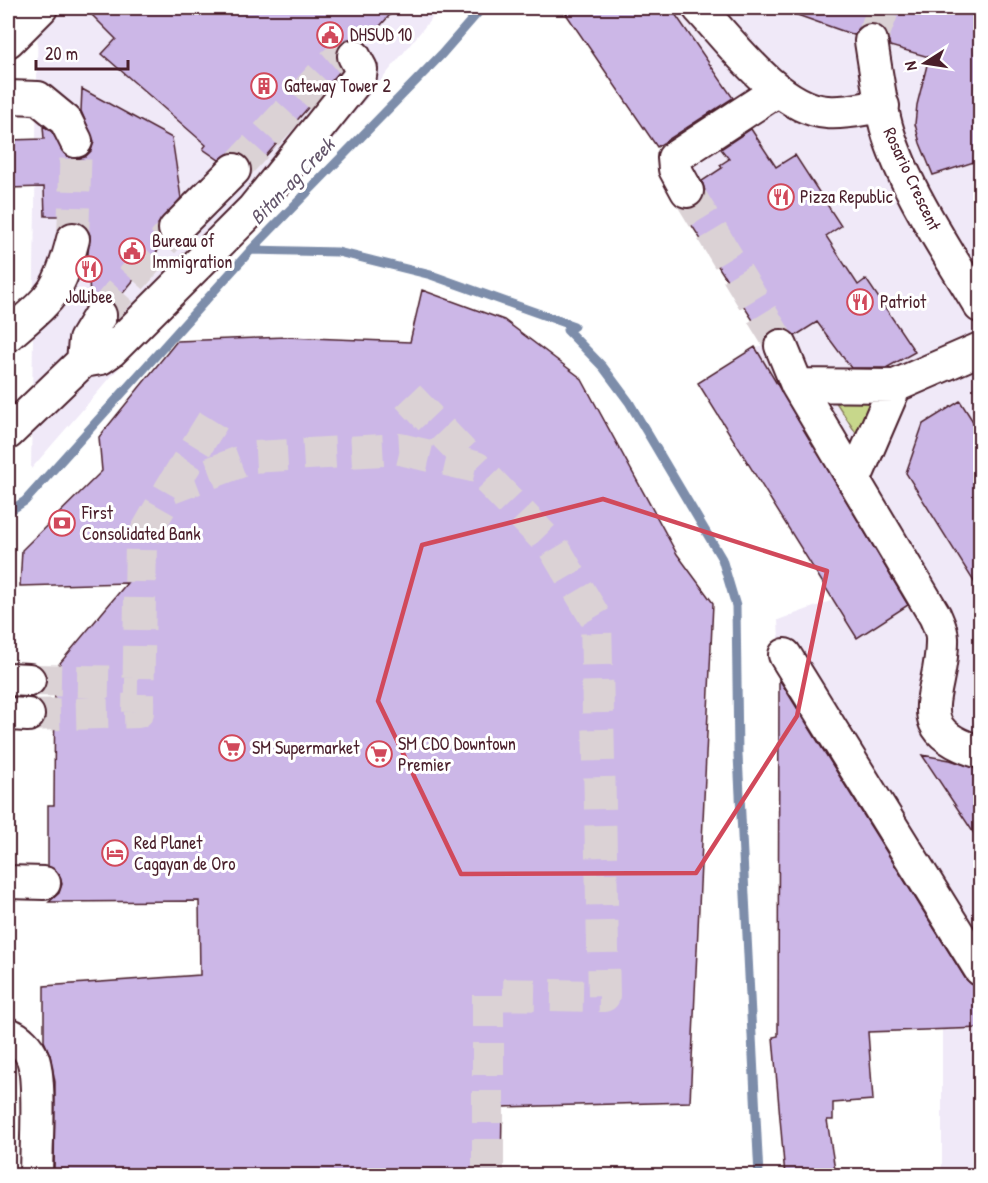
<svg xmlns="http://www.w3.org/2000/svg" width="988" height="1183" font-family="'Patrick Hand',sans-serif">
<rect width="100%" height="100%" fill="#fff"/>
<filter id="ink" filterUnits="userSpaceOnUse"><feTurbulence type="fractalNoise" baseFrequency=".0167" numOctaves="2"/><feDisplacementMap in="SourceGraphic" scale="12" xChannelSelector="R" yChannelSelector="G"/><feConvolveMatrix kernelMatrix="1 2 1 2 8 2 1 2 1" color-interpolation-filters="sRGB"/></filter>
<g filter="url(#ink)">
<path fill="#f0e9f8" d="M38 8H440L291 191 151 331 31 469Z
M588 8H980V1175H942V1011L797 1002 778 620 847 595 716 376 790 326Z"/>
<path fill="#c7d78b" stroke="#887b5b" stroke-width="1.5" d="M828 390 875 394 863 444Z"/>
<g fill="none" stroke-linecap="round" stroke-linejoin="round">
<path stroke="#7d8daa" stroke-width="9" d="M251 250 338 252 431 275 574 326 567 330 603 367 629 402 722 559 736 606 738 755 759 1176
M8 512 25 501 251 250 441 55 482 8"/>
</g>
<path fill="#ccb7e7" stroke="#4a1f2b" stroke-width="1.5" d="M85 8H396L365 43 354 38 345 40 339 46 336 56 341 70 251 173 247 158 239 153H229L219 160 203 149 206 145 102 54 116 39Z
M562 8H671L733 98 657 147Z
M787 8H981V121L974 162 933 175 920 143 915 124 917 105 929 57 890 46 885 30 877 24 868 23 860 27 854 35 786 11Z
M82 89 172 138 181 198 158 224V234L164 243 114 304 101 297 90 301 88 253 90 235 87 228 86 216H45L44 187 8 188V140L44 139 43 126 52 132 67 156 76 159 85 157 91 151 94 141 81 111Z
M751 129 776 167 795 155 841 226 826 236 858 285 866 279 915 352 886 368H851L817 322 795 336 783 328 774 330 765 339 680 207H695L702 201 705 191 702 181 722 168 720 165 729 159 721 149Z
M422 290 504 320 581 378 677 554 713 603 690 1102 502 1107 501 1176H54L55 1082 50 1055 44 1041V986L200 975 199 901 49 902 59 893 62 884 59 874 48 866V805H54L55 669 127 583 20 586 22 550 102 471 99 437 177 341 286 337 410 342Z
M755 347 908 605 857 638 698 383Z
M960 401 981 434V593L906 473 923 424Z
M779 679 965 978 972 985 981 987V1028L868 1032 873 1100 833 1103V1120H827L836 1176H785L773 1037 778 1036Z
M922 755 950 760 981 770V844Z"/>
<g fill="none" stroke-linecap="round" stroke-linejoin="round">
<path stroke="#dbd2d5" stroke-width="32" stroke-dasharray="32 16" stroke-linecap="butt" d="M871 41 884 8
M234 170 331 65C338 59 345 53 354 56
M687 191 781 346
M73 239 76 141
M100 315 175 229
M408 396 476 467
M171 488 218 412
M29 680 138 682
M28 715 138 712 141 541 171 488 253 457 400 449 476 467 554 548 596 619 604 996 488 994V1176"/>
<g stroke="#4a1f2b" stroke-width="36">
<path id="minor" d="M699 8C730 41 779 109 827 112 845 114 865 108 883 106
M8 41 41 8
M871 41C875 67 879 92 884 118 898 180 948 252 980 306
M8 97 38 98 66 121 76 141
M687 191 675 169 674 158 778 90
M175 229 234 170
M100 315 85 340 83 361 101 358 111 351 253 209 360 76 361 69 354 56
M8 335C50 298 59 295 73 239
M781 346 797 385 935 616C938 623 942 631 942 638 944 694 903 729 980 752
M797 385 895 386 980 349
M8 433 83 361
M854 481 895 386
M785 655 980 969
M8 679 29 680
M8 714 28 715
M8 882 44 883
M8 1034C19 1038 29 1048 33 1059 41 1082 36 1149 36 1176"/>
</g>
<use href="#minor" stroke="#fff" stroke-width="32"/>
</g>
</g>
<path fill="none" stroke="#d1495b" stroke-width="4.5" stroke-linejoin="round" d="M603 499 827 571 797 716 696 873 461 874 378 701 422 545Z"/>
<defs>
<g id="civic-ring" transform="scale(1.35)"><circle r="9.5" fill="#fff" stroke="#d1495b" stroke-width="1.5"/><path d="M-.6-6.5H3V-4.5H.6V-3L4-1V1h2V6H-6V1h2V-1L-.6-3ZM-1.2 2.5V6h2.4V2.5Z" fill="#d1495b"/></g>
<g id="building-ring" transform="scale(1.35)"><circle r="9.5" fill="#fff" stroke="#d1495b" stroke-width="1.5"/><path d="M-4-6H4V6H1V3H-1V6H-4ZM-2.5-4.3h1.7v1.8h-1.7ZM.8-4.3h1.7v1.8H.8ZM-2.5-1h1.7V.8h-1.7ZM.8-1h1.7V.8H.8Z" fill="#d1495b"/></g>
<g id="restaurant-ring" transform="scale(1.35)"><circle r="9.5" fill="#fff" stroke="#d1495b" stroke-width="1.5"/><path d="M-5-6h1v4h1v-4h1v4h1v-4h1v5L-1.5 .5V6h-2V.5L-5-1ZM5-6V6H3V1.5H1.5Q1.5-4 5-6Z" fill="#d1495b"/></g>
<g id="bank-ring" transform="scale(1.35)"><circle r="9.5" fill="#fff" stroke="#d1495b" stroke-width="1.5"/><path d="M-6-4H6V4H-6ZM0-2.3a2.3 2.3 0 1 0 0 4.6a2.3 2.3 0 1 0 0-4.6Z" fill="#d1495b"/></g>
<g id="supermarket-ring" transform="scale(1.35)"><circle r="9.5" fill="#fff" stroke="#d1495b" stroke-width="1.5"/><path d="M-6-5.5h2.5l.6 2H6L4.5 2H-2.5L-4.4-4H-6ZM-1.5 3.2a1.3 1.3 0 1 0 .1 0ZM3 3.2a1.3 1.3 0 1 0 .1 0Z" fill="#d1495b"/></g>
<g id="hotel-ring" transform="scale(1.35)"><circle r="9.5" fill="#fff" stroke="#d1495b" stroke-width="1.5"/><path d="M-6-4.5h1.5V1H6V5H4.5V3h-9V5H-6ZM-4 0a1.8 1.8 0 1 1 3.6 0ZM.5 0V-2.5h3Q6-2.5 6 0Z" fill="#d1495b"/></g>
</defs>
<g fill-rule="evenodd">
<use href="#civic-ring" x="330" y="35"/>
<use href="#building-ring" x="264" y="86"/>
<use href="#restaurant-ring" x="781" y="197"/>
<use href="#civic-ring" x="132" y="251"/>
<use href="#restaurant-ring" x="89" y="269"/>
<use href="#restaurant-ring" x="860" y="302"/>
<use href="#bank-ring" x="62" y="523"/>
<use href="#supermarket-ring" x="232" y="748"/>
<use href="#supermarket-ring" x="379" y="754"/>
<use href="#hotel-ring" x="115" y="853"/>
</g>
<g text-anchor="middle" stroke-width="6" stroke-linejoin="round" paint-order="stroke">
<g font-size="18" fill="#4a1f2b" stroke="#fff" text-anchor="start">
<text x="350" y="41">DHSUD 10</text>
<text x="284" y="92">Gateway Tower 2</text>
<text x="800" y="203">Pizza Republic</text>
<text x="152" y="247">Bureau of<tspan x="152" dy="21">Immigration</tspan></text>
<text x="89" y="303" text-anchor="middle">Jollibee</text>
<text x="880" y="308">Patriot</text>
<text x="82" y="519">First<tspan x="82" dy="21">Consolidated Bank</tspan></text>
<text x="398" y="750">SM CDO Downtown<tspan x="398" dy="21">Premier</tspan></text>
<text x="252" y="754">SM Supermarket</text>
<text x="134" y="849">Red Planet<tspan x="134" dy="21">Cagayan de Oro</tspan></text>
</g>
<g font-size="18" fill="#4a1f2b" stroke="#fff">
<text transform="translate(912 179) rotate(65)" y="6">Rosario Crescent</text>
</g>
<g font-size="20" font-style="italic" fill="#64566b" stroke="#fff">
<text transform="translate(292 181) rotate(-46)" y="7">Bitan-ag Creek</text>
</g>
</g>
<rect width="988" height="1183" fill="none" stroke="#fff" stroke-width="30"/>
<rect x="15" y="15" width="958" height="1153" fill="none" stroke="#4a1f2b" stroke-width="2" filter="url(#ink)"/>
<g transform="translate(925 63) rotate(258)" stroke="#ffffff" stroke-width="4.5" paint-order="stroke">
<path d="M0-4.5L10 22L0 15L-10 22Z" fill="#4a1f2b"/>
<text y="-9" font-size="16" font-weight="bold" text-anchor="middle" fill="#4a1f2b">N</text>
</g>
<path d="M36 60v9h92v-9" fill="none" stroke="#4a1f2b" stroke-width="3"/>
<text x="45" y="60" font-size="18" fill="#4a1f2b" stroke="#ffffff" stroke-width="4.5" paint-order="stroke">20 m</text>
</svg>
